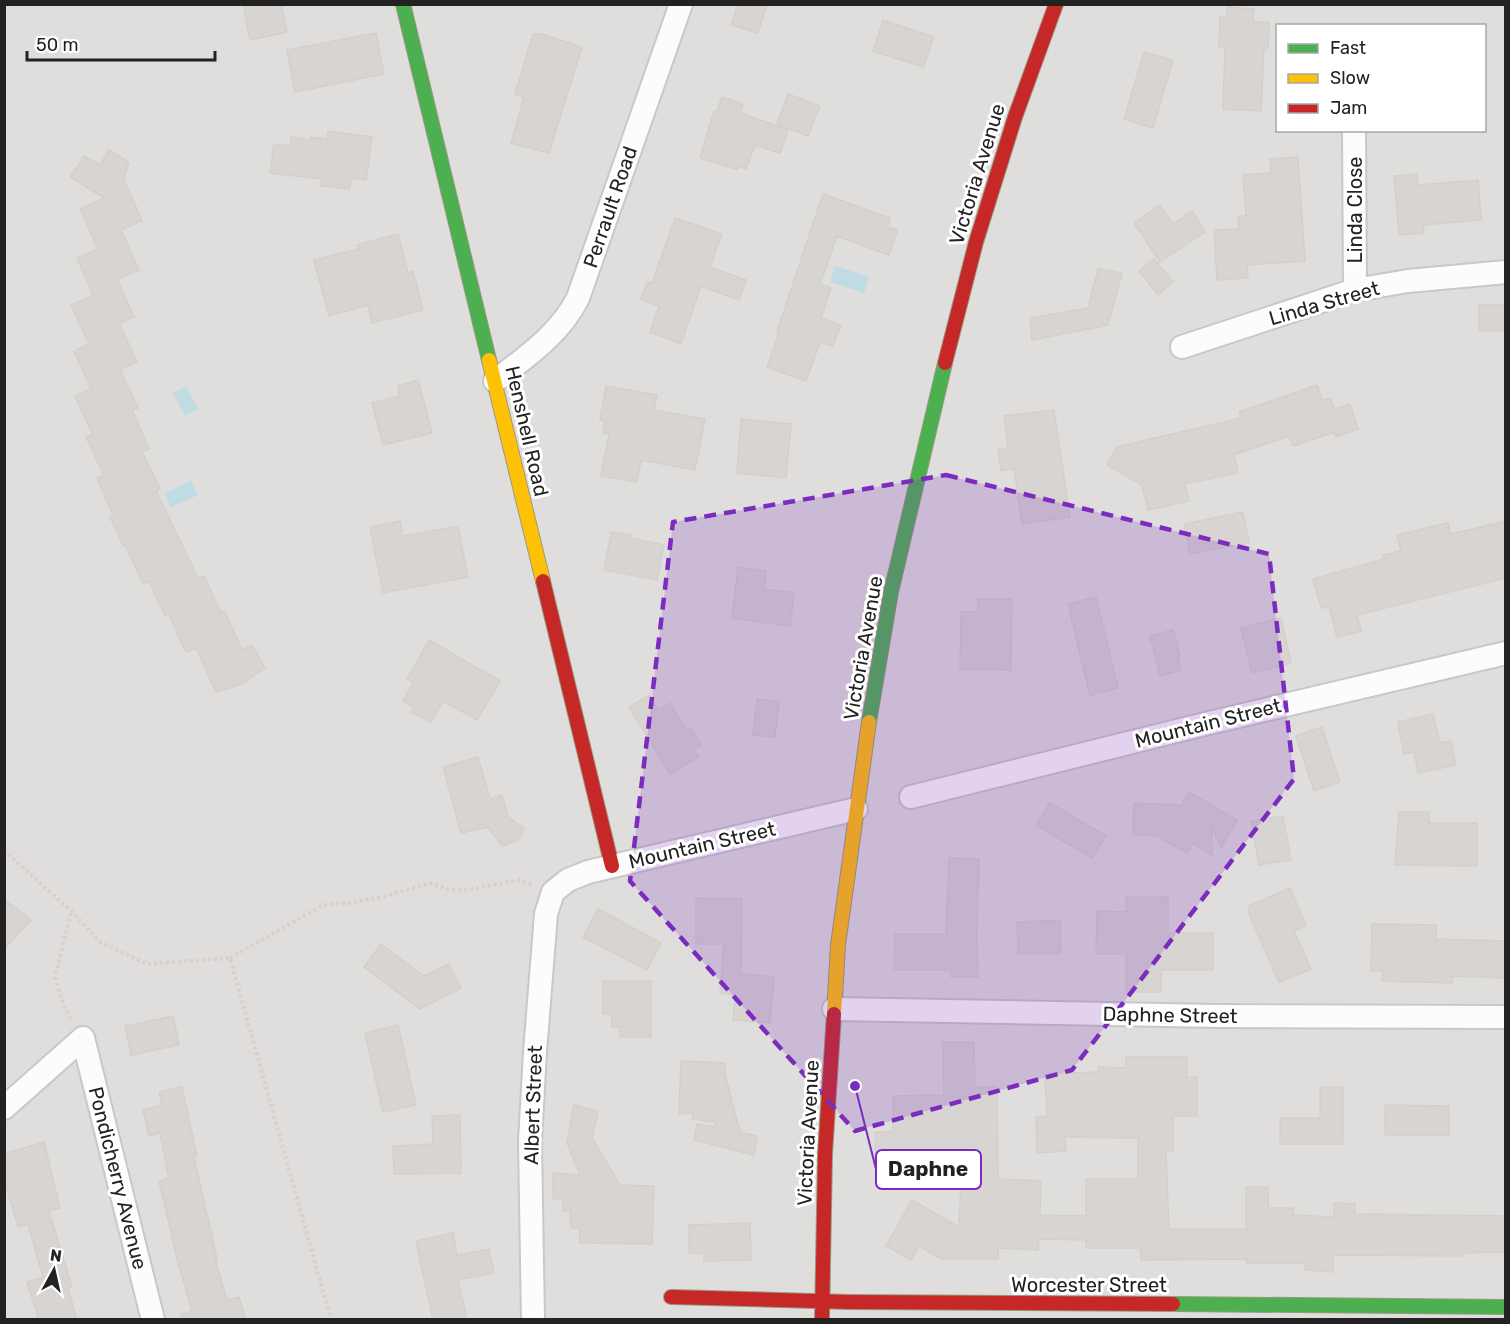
<svg xmlns="http://www.w3.org/2000/svg" width="1510" height="1324" font-family="Rubik,sans-serif">
<rect width="100%" height="100%" fill="#f0eeeb"/>
<path fill="#dfdedc" fill-rule="evenodd" d="M5 5H1505V1319L5 1320ZM1278 26H1484V130H1278Z"/>
<path fill="#bfdbe3" d="M835 266 869 277 864 293 830 282Z
M186 386 198 409 185 416 173 393Z
M191 481 198 495 171 507 165 493Z"/>
<path fill="#d7d4d2" stroke="#d3d0cc" stroke-width="1.5" d="M243 4H281L287 32 250 40Z
M738 4H767L758 33 731 25Z
M1227 7 1254 9 1253 22H1269L1268 48H1264L1261 111 1223 109 1225 48 1219 47 1220 17H1227Z
M883 20 934 37 923 67 873 51Z
M376 33 384 74 295 92 287 50Z
M533 34H541L582 47 549 153 511 143 524 97 515 94Z
M1144 52 1173 60 1153 128 1124 119Z
M788 94 820 106 808 136 777 124Z
M722 97 743 104 740 113 788 130 780 153 755 145 746 169 738 166V169L732 168 700 158 714 111H717Z
M328 131 372 137 366 180 351 178 349 189 321 186 322 179 270 173 274 144 290 146 291 137 311 140V137L327 139Z
M109 150 129 162 124 179 143 223 141 221 121 230 139 270 117 279 134 317 119 323 137 362 120 369 138 408 132 410 149 449 142 452 160 489 156 491 198 578 204 576 221 613 225 612 242 650 252 645 265 668 242 684 216 692 196 648 186 652 169 615 165 616 149 581 143 584 125 544 123 545 110 517 113 515 97 478 104 475 86 437 93 435 75 396 91 389 74 351 89 344 71 305 93 295 77 258 98 249 80 209 104 198 70 177 84 156 100 165Z
M1298 157 1305 261 1247 265 1248 278 1217 280 1214 230 1239 229 1238 216H1246L1243 175 1271 173 1270 159Z
M1417 174 1418 185 1478 180 1481 220 1423 225 1424 233 1399 235 1394 176Z
M823 194 890 218 887 227 898 230 889 255 837 236 820 284 831 288 821 318 841 325 833 346 820 342 806 381 767 367 779 333 777 332Z
M1160 205 1173 224 1192 211 1205 232 1160 262 1134 223Z
M675 218 722 234 710 267 746 280 739 300 701 286 681 344 650 332 659 306 641 299 647 282 652 283Z
M398 234 408 273 413 271 423 310 372 323 368 305 329 316 314 260 359 249 357 245Z
M1154 259 1173 282 1158 295 1139 271Z
M1098 269 1122 273 1108 325 1032 340 1030 318 1088 308Z
M1479 305H1506V331H1479Z
M418 380 432 433 383 445 372 403 399 396 398 386Z
M1317 385 1322 400 1330 398 1334 409 1350 404 1358 429 1336 437 1335 432 1293 446 1289 436 1234 455 1238 473 1185 484 1189 501 1148 510 1142 485 1107 465 1117 447 1241 418 1239 412Z
M606 386 657 395 654 410 705 419 695 470 641 460 637 482 601 476 609 434 603 433 605 421 600 420Z
M1054 410 1070 517 1022 524 1014 469 1001 471 998 450 1008 448 1004 416Z
M741 419 791 424 786 478 737 473Z
M1243 512 1249 543 1190 554 1184 524Z
M400 521 403 536 458 526 468 577 383 593 370 527Z
M1506 521V578L1357 615 1361 631 1337 637 1329 607 1321 608 1313 579 1384 559 1383 555 1401 551 1397 535 1448 523 1451 534Z
M611 532 631 535V538L664 545 657 580 604 570Z
M738 567 766 571 764 589 794 593 790 626 732 618Z
M1096 597 1118 688 1090 695 1068 604Z
M978 599H1012L1011 670 960 669 961 612H977Z
M1281 618 1291 663 1252 673 1241 628Z
M1173 630 1180 655 1178 656 1181 670 1160 676 1150 636Z
M429 640 500 681 477 720 443 701 431 722 411 712 414 708 403 701 413 683 407 679Z
M649 695 658 710 670 703 687 731 691 729 701 745 694 749 699 757 670 774 629 707Z
M757 699 779 702 775 737 753 735Z
M1433 714 1440 743 1451 741 1456 765 1418 773 1414 752 1404 754 1398 722Z
M1322 727 1340 782 1314 791 1296 736Z
M478 757 490 799 502 795 508 817 524 828 519 840 502 846 488 827 461 833 443 767Z
M1189 792 1237 820 1221 848 1212 827V855L1193 843 1187 853 1157 836 1133 834 1134 803 1181 805Z
M1050 803 1106 836 1092 858 1036 825Z
M1399 812H1429V823H1477V866L1395 865Z
M1283 816 1291 860 1259 865 1251 821Z
M949 858 979 859 977 934 978 977H951V970H894L895 934H946Z
M1290 888 1306 926 1294 931 1311 969 1279 982 1249 914V906Z
M1126 897H1168V933H1213V970H1161V992H1126V954H1096L1097 911 1126 912Z
M696 898 742 899 741 974 774 977 770 1023 733 1020 735 995 720 993 724 944H696Z
M4 899 31 920 4 949Z
M598 909 661 943 647 970 583 937Z
M1060 920 1061 953 1018 954 1017 922Z
M1372 924 1436 925V939L1506 941V978L1452 976V983L1382 981 1383 971H1371Z
M381 944 424 976 449 964 461 988 420 1009 364 967Z
M603 981H651V1037H620V1027H612V1014H603Z
M173 1016 179 1045 131 1055 125 1026Z
M398 1025 416 1105 383 1112 365 1033Z
M943 1042H974L975 1087H997L998 1179 1041 1181 1040 1215 1086 1216V1179H1138V1138L1065 1137 1066 1151 1037 1153 1036 1117 1047 1116 1045 1074 1098 1072 1099 1067 1126 1068V1057H1187V1077H1197V1116H1173V1151H1166L1169 1229H1246V1187H1268V1208H1293V1215L1334 1217V1203L1355 1204V1214L1506 1216V1252L1462 1253V1256L1333 1255V1272L1305 1270V1263H1246V1259L1141 1260 1140 1248H1086V1240L1039 1239 1038 1250 998 1248V1259H942L919 1246 911 1260 886 1246 912 1200 959 1227 962 1160 876 1161 875 1132H893V1096L944 1095Z
M681 1061 725 1063V1075V1074L740 1132 757 1136 754 1155 694 1140 697 1124 715 1127 716 1122 692 1119 693 1113 679 1114Z
M182 1087 197 1156 194 1157 217 1259H215L227 1300 239 1297 246 1320H182L181 1314 192 1311 178 1262 159 1181 169 1178 160 1133 149 1136 143 1110 162 1105 159 1092Z
M1320 1087H1343V1144H1280V1118H1320Z
M574 1105 598 1111 592 1138 620 1185 654 1186 652 1244 580 1243 579 1228H571L570 1211H563V1199H553V1173L580 1175 567 1143Z
M1385 1105 1449 1106V1135H1385Z
M460 1115 461 1173 394 1174 393 1146 433 1144 432 1116Z
M44 1142 60 1208 49 1211 72 1287 68 1288 77 1320H39L27 1282 43 1277 28 1224 18 1227 4 1179V1154Z
M750 1223 751 1260 704 1261V1253H689V1225Z
M453 1233 457 1255 489 1249 494 1273 458 1280 467 1320H433L416 1241Z"/>
<g fill="none" stroke-linecap="round" stroke-linejoin="round">
<g stroke="#c9c8c7" stroke-width="26">
<path id="street" d="M1354 130 1355 290
M1182 347 1355 290 1408 281 1506 272
M495 381C526 357 560 334 578 298L681 4
M911 797 1205 724 1506 653
M834 1009 1217 1016 1506 1017
M4 1108 83 1038 153 1320
M533 1320 530 1141 535 1052 546 914 553 892 568 880 588 872 856 809"/>
</g>
<g stroke="#999a82" stroke-width="16">
<path id="fast" d="M403 4 489 360
M869 722 891 592 945 363
M1173 1304 1506 1307"/>
</g>
<g stroke="#999a82" stroke-width="16">
<path id="slow" d="M489 360 543 581
M834 1014 838 945 869 722"/>
</g>
<g stroke="#999a82" stroke-width="16">
<path id="jam" d="M945 363 976 242 1015 117 1056 4
M543 581 612 866
M671 1297 849 1302 1173 1304
M822 1320 825 1154 834 1014"/>
</g>
<path stroke="#dccecd" stroke-width="4" stroke-dasharray="3 3" stroke-linecap="butt" d="M4 850 72 912 100 942 147 964 230 958 331 1320
M71 913 55 977 64 1007 72 1020
M230 958 323 905 350 903 382 897 430 883 450 890H467L519 880 533 885"/>
<use href="#street" stroke="#fdfcfc" stroke-width="22"/>
<use href="#fast" stroke="#4caf50" stroke-width="14"/>
<use href="#slow" stroke="#ffc107" stroke-width="14"/>
<use href="#jam" stroke="#c62828" stroke-width="14"/>
</g>
<path fill="#7b2cbf" fill-opacity="0.2" stroke="#7b2cbf" stroke-width="4.5" stroke-dasharray="12 8" stroke-linejoin="round" d="M946 475 1269 554 1294 779 1072 1070 855 1131 630 881 673 522Z"/>
<g text-anchor="middle" stroke-width="6" stroke-linejoin="round" paint-order="stroke">
<g font-size="20" fill="#222" stroke="#fff">
<text transform="translate(977 174) rotate(-73)" y="7">Victoria Avenue</text>
<text transform="translate(610 207) rotate(-71)" y="7">Perrault Road</text>
<text transform="translate(1355 210) rotate(-90)" y="7">Linda Close</text>
<text transform="translate(1324 303) rotate(-16)" y="7">Linda Street</text>
<text transform="translate(527 431) rotate(77)" y="7">Henshell Road</text>
<text transform="translate(863 648) rotate(-80)" y="7">Victoria Avenue</text>
<text transform="translate(1208 723) rotate(-14)" y="7">Mountain Street</text>
<text transform="translate(702 845) rotate(-13)" y="7">Mountain Street</text>
<text transform="translate(1170 1015) rotate(1)" y="7">Daphne Street</text>
<text transform="translate(533 1105) rotate(-88)" y="7">Albert Street</text>
<text transform="translate(808 1133) rotate(-87)" y="7">Victoria Avenue</text>
<text transform="translate(118 1178) rotate(76)" y="7">Pondicherry Avenue</text>
<text x="1089" y="1292">Worcester Street</text>
</g>
</g>
<path fill="none" stroke="#7b2cbf" stroke-width="2" d="M855 1086L876 1169"/>
<circle fill="#7b2cbf" stroke="#fff" stroke-width="2" cx="855" cy="1086" r="6"/>
<rect fill="#fff" stroke="#7b2cbf" stroke-width="2" x="876" y="1150" width="105" height="39" rx="6"/>
<g font-size="21" text-anchor="middle" font-weight="bold" fill="#222">
<text x="928" y="1176">Daphne</text>
</g>
<rect width="1510" height="1324" fill="none" stroke="#222222" stroke-width="12"/>
<rect x="1276" y="24" width="210" height="108" fill="#ffffff" stroke="#a7a7a7" stroke-width="1.5"/>
<rect x="1288" y="44" width="30" height="9" fill="#4caf50" stroke="#a7a7a7" stroke-width="1.5"/>
<text x="1330" y="54" font-size="18" fill="#222222">Fast</text>
<rect x="1288" y="74" width="30" height="9" fill="#ffc107" stroke="#a7a7a7" stroke-width="1.5"/>
<text x="1330" y="84" font-size="18" fill="#222222">Slow</text>
<rect x="1288" y="104" width="30" height="9" fill="#c62828" stroke="#a7a7a7" stroke-width="1.5"/>
<text x="1330" y="114" font-size="18" fill="#222222">Jam</text>
<g transform="translate(54 1270) rotate(8)" stroke="#ffffff" stroke-width="4.5" paint-order="stroke">
<path d="M0-4.5L10 22L0 15L-10 22Z" fill="#222222"/>
<text y="-9" font-size="16" font-weight="bold" text-anchor="middle" fill="#222222">N</text>
</g>
<path d="M27 51v9h188v-9" fill="none" stroke="#222222" stroke-width="3"/>
<text x="36" y="51" font-size="18" fill="#222222" stroke="#ffffff" stroke-width="4.5" paint-order="stroke">50 m</text>
</svg>
